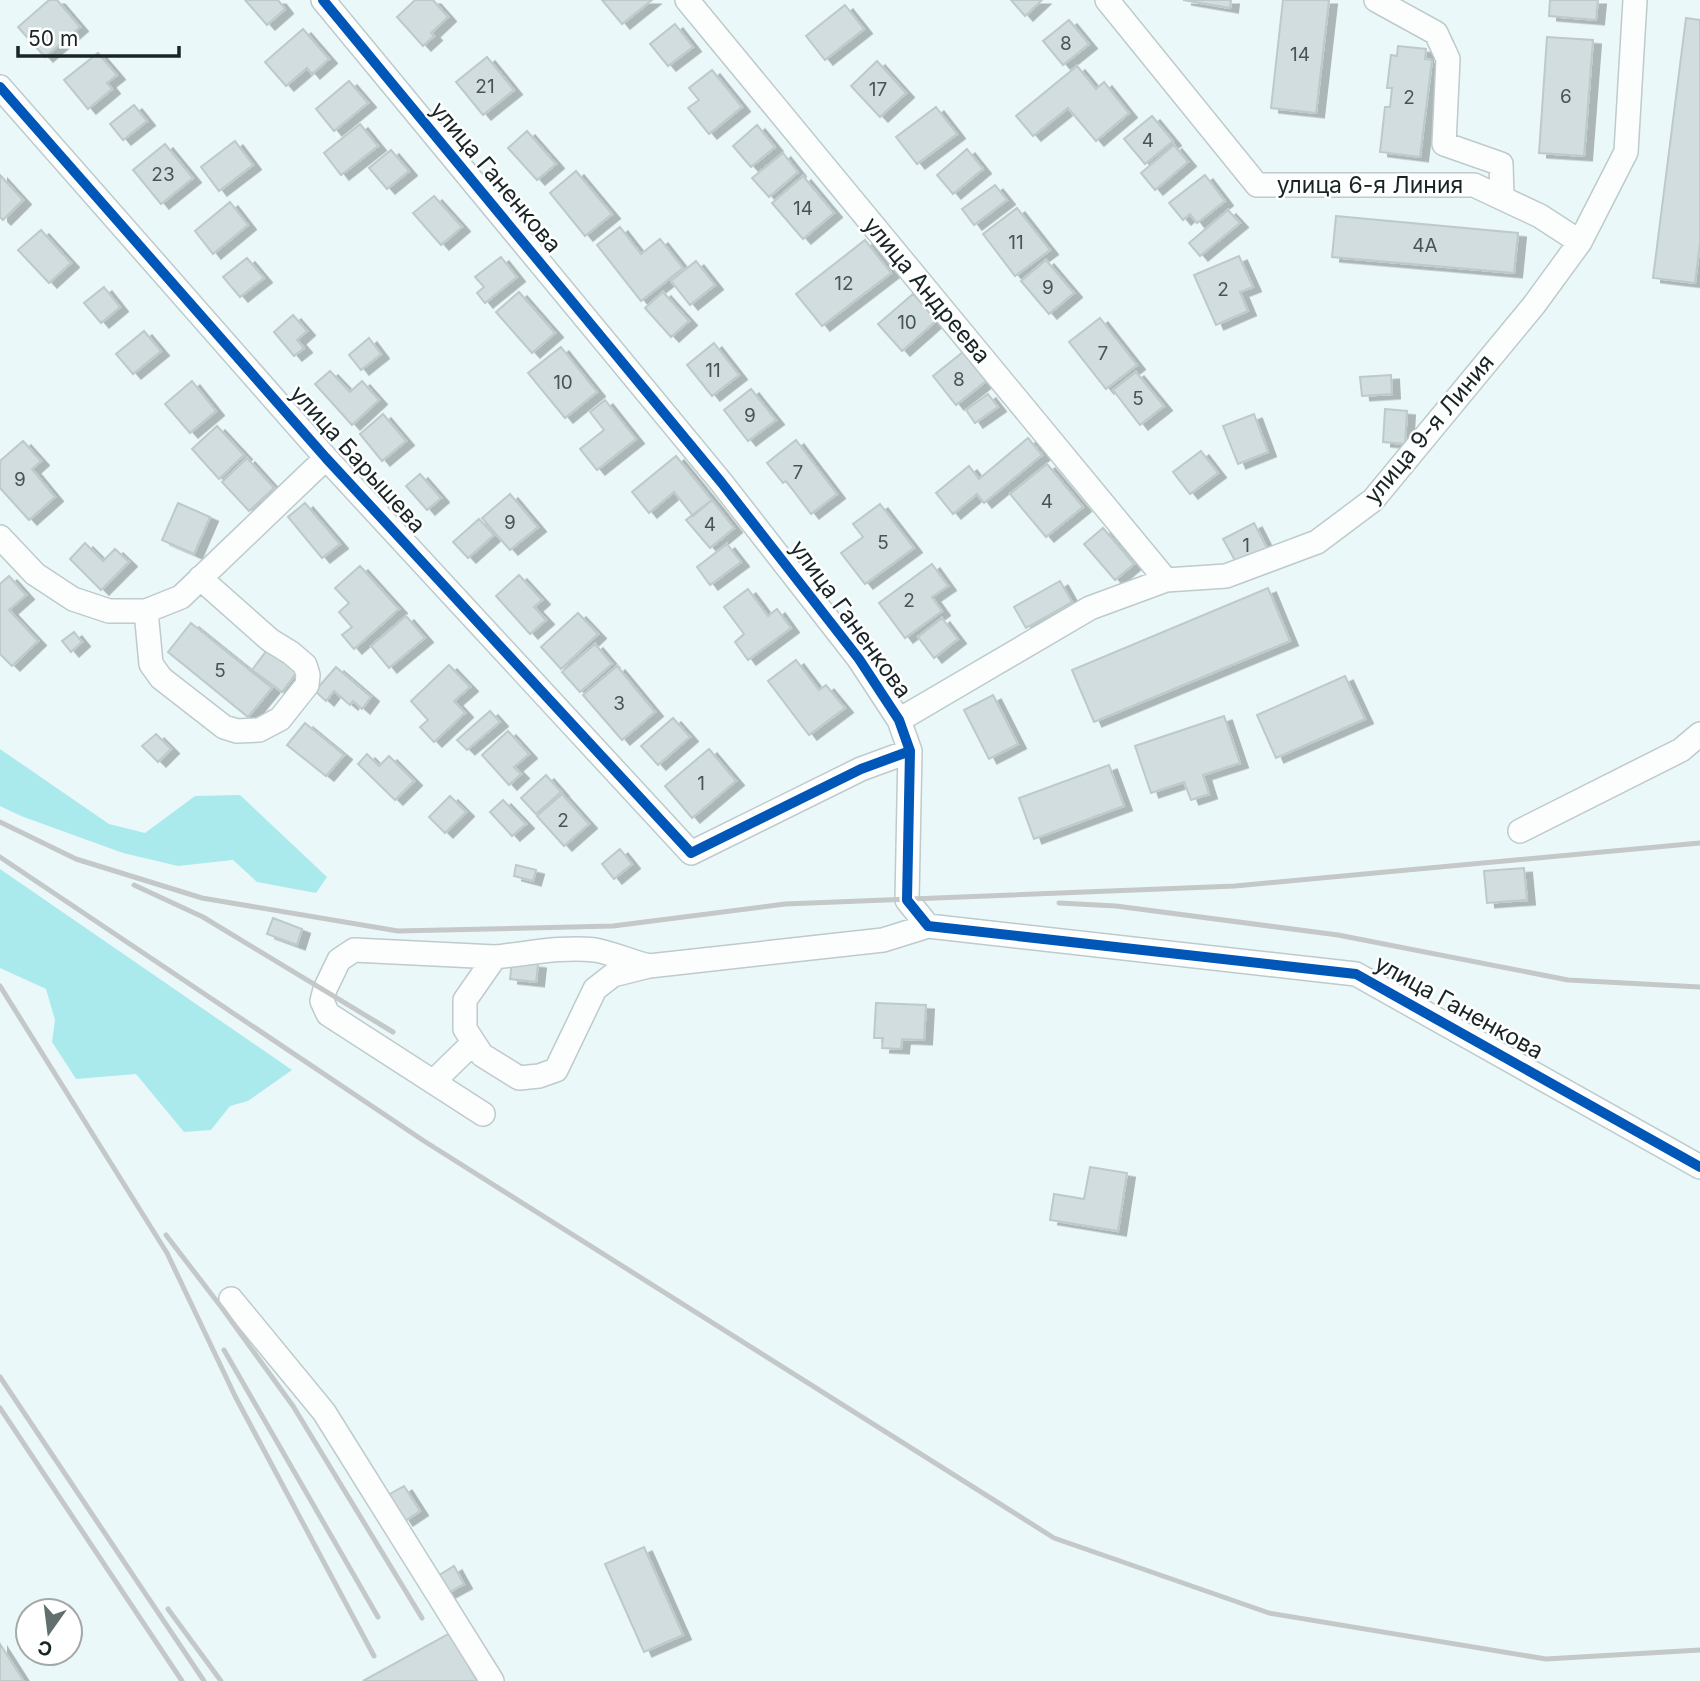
<svg xmlns="http://www.w3.org/2000/svg" width="1700" height="1681" font-family="Inter,sans-serif">
<defs>
<filter id="shadow"><feDropShadow dx="8" dy="4.5" stdDeviation="0" flood-color="#0004"/></filter>
</defs>
<rect width="100%" height="100%" fill="#ebf8f9"/>
<path fill="#aaeaed" d="M0 749 109 824 145 833 195 796 240 795 327 877 316 893 257 882 233 860 178 866 123 853 21 816 0 806Z
M0 869 292 1070 248 1101 230 1106 211 1130 184 1132 136 1074 76 1079 52 1042 55 1020 46 989 0 968Z"/>
<path fill="#d1ddde" stroke="#becaca" stroke-width="2" filter="url(#shadow)" d="M49 0H57L80 27 45 57 18 27Z
M245 0H278L285 9 267 25Z
M415 0H433L448 17 431 33 434 36 423 46 397 17Z
M602 0H652L622 24Z
M1011 0H1042L1025 16Z
M1183 0H1231L1230 8Z
M1283 0H1329L1316 113 1271 108Z
M1550 0H1598L1596 20 1549 16Z
M845 5 864 29 825 60 806 36Z
M1686 18 1700 20V243L1695 283 1653 278Z
M1069 20 1089 44 1063 65 1043 41Z
M675 24 693 47 668 66 650 44Z
M303 29 329 59 312 74 307 68 286 86 265 62Z
M1547 37 1593 40 1584 156 1539 153Z
M1398 46 1426 49 1425 59 1432 60 1420 157 1380 152 1385 107H1390L1392 88H1387L1391 55 1397 56Z
M98 53 117 75 107 83 112 89 88 109 64 80Z
M487 57 514 90 483 115 456 82Z
M877 61 906 93 880 117 851 86Z
M1077 66 1096 89 1104 82 1129 113 1096 141 1068 108 1033 136 1016 116Z
M712 70 742 107 709 134 688 108 699 100 689 88Z
M349 81 368 103 334 131 316 109Z
M134 105 147 121 123 140 110 124Z
M936 107 957 134 917 164 896 137Z
M1152 116 1173 141 1145 164 1124 139Z
M360 124 378 146 341 175 324 153Z
M757 125 775 147 751 167 733 146Z
M527 131 556 164 537 180 508 148Z
M235 141 253 165 219 191 201 167Z
M165 144 193 178 161 204 133 170Z
M1174 145 1188 162 1155 190 1141 173Z
M967 149 983 169 953 194 937 175Z
M391 150 409 171 387 189 369 168Z
M783 153 798 172 769 197 752 178Z
M576 171 612 214 585 236 550 193Z
M0 175 23 200 3 220 0 217Z
M1205 175 1225 201 1197 223 1190 214 1183 220 1169 203Z
M803 176 834 213 803 239 772 203Z
M995 185 1007 200 974 225 962 209Z
M434 196 462 227 441 245 413 213Z
M230 202 248 225 213 254 195 231Z
M1017 208 1050 250 1015 276 983 234Z
M1228 210 1240 223 1200 256 1189 243Z
M1336 216 1518 233 1514 273 1332 257Z
M620 227 641 254 660 239 683 268 641 301 597 245Z
M41 230 71 263 49 283 18 250Z
M865 240 891 273 822 326 796 294Z
M1239 256 1253 287 1240 292 1248 311 1216 325 1194 275Z
M501 257 517 277 485 303 477 293 484 287 475 277Z
M247 258 264 278 240 297 223 277Z
M1046 260 1074 293 1049 314 1021 281Z
M696 261 715 285 690 305 671 281Z
M104 287 120 307 101 323 84 303Z
M519 292 555 333 532 353 496 312Z
M663 292 689 321 671 337 645 308Z
M913 294 937 320 902 351 878 324Z
M293 315 307 331 297 340 304 348 294 356 274 332Z
M1100 318 1137 365 1106 389 1069 342Z
M144 331 161 351 133 374 116 354Z
M369 338 381 354 361 370 349 355Z
M714 343 739 375 712 396 687 365Z
M561 347 597 392 565 418 528 373Z
M963 352 986 381 956 405 933 376Z
M330 371 350 392 362 381 379 400 352 425 315 384Z
M1136 372 1164 406 1140 425 1113 390Z
M1391 375 1392 394 1362 396 1360 377Z
M192 381 216 411 190 433 165 404Z
M751 389 776 420 748 441 724 410Z
M988 394 998 407 975 423 966 410Z
M605 400 636 439 597 470 580 449 604 430 590 412Z
M1385 409 1407 411 1405 444 1383 442Z
M383 414 406 441 382 461 360 434Z
M1254 414 1268 452 1238 464 1223 426Z
M217 426 244 455 219 479 192 449Z
M1028 438 1042 455 984 503 977 494 953 514 936 493 969 466 979 479Z
M796 440 837 494 811 514 786 481 783 483 767 463Z
M23 441 41 461 32 469 55 497 29 520 0 488V461Z
M1201 451 1218 473 1190 494 1173 472Z
M676 456 712 500 693 516 674 492 649 513 632 492Z
M247 458 274 488 249 511 222 482Z
M1047 464 1083 507 1046 537 1010 494Z
M420 474 441 498 427 510 406 486Z
M510 494 538 527 510 550 482 518Z
M712 500 734 528 710 548 686 520Z
M178 503 210 517 194 554 162 540Z
M305 503 340 544 322 558 288 517Z
M880 504 914 548 865 584 841 553 863 537 853 524Z
M479 519 494 535 468 558 453 542Z
M1254 523 1268 550 1238 566 1223 539Z
M1103 528 1134 564 1115 580 1084 544Z
M85 543 103 561 115 549 129 562 101 590 70 559Z
M727 544 741 562 710 585 697 567Z
M932 564 948 586 932 597 942 611 905 638 879 603Z
M360 566 399 609 354 649 342 635 352 627 339 612 349 603 335 588Z
M519 575 542 600 534 607 546 620 530 634 496 596Z
M9 576 26 595 9 610 38 641 12 666 0 654V584Z
M1060 581 1072 602 1026 628 1014 607Z
M1268 588 1290 641 1094 722 1072 670Z
M748 589 768 616 777 609 791 628 748 660 735 642 744 634 724 607Z
M578 613 598 634 561 669 541 647Z
M406 616 425 638 389 668 371 646Z
M942 618 958 639 934 658 918 637Z
M191 623 272 688 248 717 168 652Z
M74 632 82 642 71 652 62 641Z
M595 644 612 664 580 692 562 672Z
M270 646 300 668 282 692 252 670Z
M796 660 819 690 826 685 845 708 809 735 768 681Z
M449 665 470 687 454 701 465 713 434 742 420 727 428 720 411 701Z
M617 666 655 712 622 740 583 695Z
M336 667 371 697 362 709 353 701 350 705 334 691 326 701 315 691Z
M1345 676 1365 719 1276 758 1257 715Z
M993 695 1018 744 989 759 964 710Z
M490 711 500 722 467 750 457 740Z
M1224 716 1240 763 1203 775 1209 794 1191 800 1184 782 1151 793 1135 746Z
M673 718 690 737 658 765 641 746Z
M305 723 344 755 326 776 287 745Z
M508 731 529 754 514 767 521 774 509 785 482 755Z
M156 734 171 749 158 762 142 746Z
M709 749 736 781 692 818 665 786Z
M367 754 379 766 389 756 414 781 395 800 358 764Z
M1109 765 1124 806 1034 839 1019 798Z
M546 775 561 792 536 814 521 798Z
M562 794 589 824 564 846 537 816Z
M450 796 466 812 445 833 429 817Z
M503 800 526 824 512 836 490 812Z
M620 849 632 864 614 879 602 864Z
M516 865 536 870 533 881 514 876Z
M1524 868 1527 900 1487 903 1484 871Z
M273 918 302 929 297 945 267 934Z
M512 961 538 964 536 982 510 979Z
M876 1003 926 1005 924 1040 902 1039 901 1049 882 1048 883 1038H874Z
M1090 1167 1127 1173 1118 1231 1050 1220 1054 1194 1084 1199Z
M404 1486 420 1511 405 1521 388 1495Z
M644 1547 683 1635 644 1652 605 1564Z
M454 1566 464 1584 446 1594 436 1577Z
M450 1633 477 1681H363Z
M0 1644 23 1680 21 1681H0Z"/>
<g fill="none" stroke-linecap="round" stroke-linejoin="round">
<g stroke="#becacb" stroke-width="26">
<path id="minor" d="M323 0 721 482 859 659 899 720 910 751 907 900 928 926 1356 974 1700 1167
M687 0 1166 580
M1107 0 1257 185H1474L1540 216 1580 242
M1376 0 1436 33 1448 59 1444 144 1501 164 1502 197
M0 87 326 458 691 853 861 769 910 751
M0 537 35 574 73 599 109 611H146L181 597 326 458
M146 611 151 664 161 678 224 727 237 731 259 730 280 719 307 685 308 675 305 665 291 653 270 640 200 578
M899 720 1090 608 1166 580 1226 576 1317 542 1373 500 1534 305 1580 242 1626 152 1635 0
M1520 831 1681 750 1700 734
M649 966 613 975 595 989 556 1070 539 1076 519 1078 482 1055 465 1029V1000L495 957C526 954 563 946 595 950 613 953 631 962 649 966L883 940 928 926
M433 1082 473 1043
M483 1114 328 1014 322 1001 325 989 339 960 354 950 495 957
M231 1299 324 1412 492 1681"/>
</g>
<use href="#minor" stroke="#fcfefe" stroke-width="23"/>
<path stroke="#c4c8c8" stroke-width="5" d="M0 822 76 859 202 898 398 931 613 926 785 904 1235 886 1700 843
M0 857 424 1141 1054 1538 1269 1613 1546 1659 1700 1650
M134 885 203 917 393 1032
M1059 903 1116 906 1338 935 1568 980 1700 987
M0 986 167 1253 236 1398 374 1656
M166 1235 222 1308 293 1406 422 1618
M224 1350 378 1617
M0 1377 204 1681
M0 1408 182 1681
M168 1609 221 1681"/>
<g stroke="#fff" stroke-width="15">
<path id="cycleway" d="M323 0 721 482 859 659 899 720 910 751 907 900 928 926 1356 974 1700 1167
M0 87 326 458 691 853 861 769 910 751"/>
</g>
<use href="#cycleway" stroke="#0057b8" stroke-width="10"/>
</g>
<g text-anchor="middle" stroke-width="5" stroke-linejoin="round" paint-order="stroke">
<g font-size="19" fill="#495555">
<text x="1066" y="50">8</text>
<text x="1300" y="61">14</text>
<text x="485" y="93">21</text>
<text x="878" y="96">17</text>
<text x="1566" y="103">6</text>
<text x="1409" y="104">2</text>
<text x="1148" y="147">4</text>
<text x="163" y="181">23</text>
<text x="803" y="215">14</text>
<text x="1016" y="249">11</text>
<text x="1425" y="252">4А</text>
<text x="844" y="290">12</text>
<text x="1048" y="294">9</text>
<text x="1223" y="296">2</text>
<text x="907" y="329">10</text>
<text x="1103" y="360">7</text>
<text x="713" y="377">11</text>
<text x="959" y="386">8</text>
<text x="563" y="389">10</text>
<text x="1138" y="405">5</text>
<text x="750" y="422">9</text>
<text x="798" y="479">7</text>
<text x="20" y="486">9</text>
<text x="1047" y="508">4</text>
<text x="510" y="529">9</text>
<text x="710" y="531">4</text>
<text x="883" y="549">5</text>
<text x="1246" y="552">1</text>
<text x="909" y="607">2</text>
<text x="220" y="677">5</text>
<text x="619" y="710">3</text>
<text x="701" y="790">1</text>
<text x="563" y="827">2</text>
</g>
<g font-size="23" fill="#192525" stroke="#fff">
<text transform="translate(496 177) rotate(50)" y="8">улица Ганенкова</text>
<text x="1370" y="193">улица 6-я Линия</text>
<text transform="translate(927 290) rotate(50)" y="8">улица Андреева</text>
<text transform="translate(1429 429) rotate(-50)" y="8">улица 9-я Линия</text>
<text transform="translate(358 459) rotate(48)" y="8">улица Барышева</text>
<text transform="translate(851 619) rotate(54)" y="8">улица Ганенкова</text>
<text transform="translate(1459 1007) rotate(29)" y="8">улица Ганенкова</text>
</g>
</g>
<g transform="translate(49 1632) rotate(194)"><circle r="33" fill="#ffffff" stroke="#a3a8a8" stroke-width="2"/>
<path d="M0-5L12 26L0 18L-12 26Z" fill="#626f6f"/>
<text y="-10" font-size="19" font-weight="bold" text-anchor="middle" fill="#192525">С</text>
</g>
<path d="M18 46v10h161v-10" fill="none" stroke="#192525" stroke-width="3.5"/>
<text x="28" y="46" font-size="21" fill="#192525" stroke="#ffffff" stroke-width="5" paint-order="stroke">50 m</text>
</svg>
